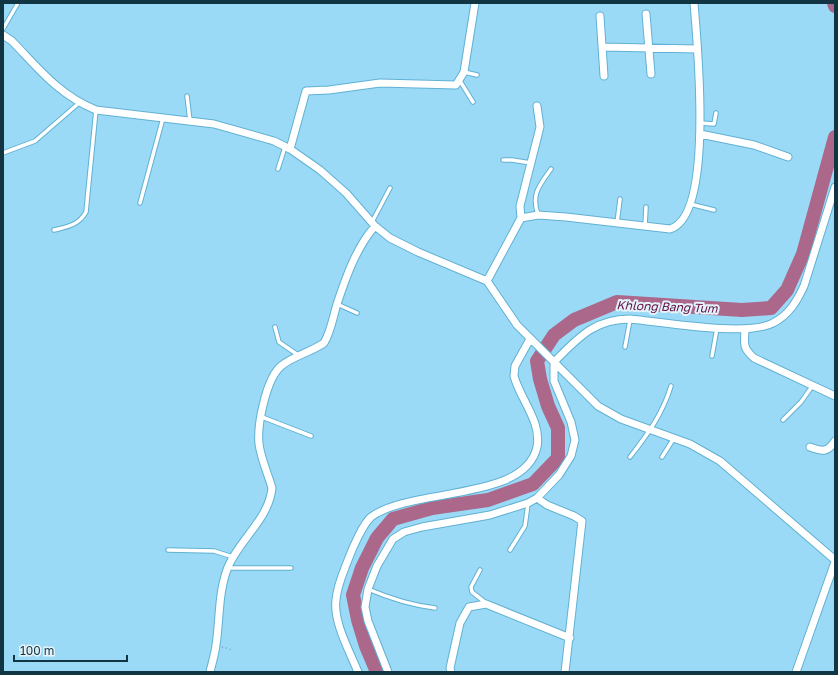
<svg xmlns="http://www.w3.org/2000/svg" width="838" height="675" font-family="'Golos Text',sans-serif">
<rect width="100%" height="100%" fill="#9bdaf6"/>
<g fill="none" stroke-linecap="round" stroke-linejoin="round">
<path stroke="#ac688b" stroke-width="14" d="M834 3 835 6
M377 672 366 646 358 620 353 595 362 568 377 538 393 519 432 508 488 500 533 484 558 458V428L548 406 540 379 537 361 554 335 574 320 617 302 742 310 771 308 787 290 803 254 835 137"/>
<g stroke="#60b1d3" stroke-width="5.5">
<path id="service" d="M3 29 18 3
M464 72 477 75
M460 81 473 102
M187 96 190 121
M700 123 714 124 716 113
M3 153 35 141 79 103
M503 160H512L531 163
M278 169 285 147
M140 203 163 118
M690 204 714 210
M538 215C531 194 539 186 551 169
M372 222 390 188
M617 223 620 199
M645 226 646 207
M54 230C67 227 79 225 86 212L96 110
M337 304 357 313
M275 327 279 342 298 355
M625 347 630 320
M712 356 717 328
M262 417 311 436
M783 420 801 402 813 385
M630 457C648 434 663 413 671 386
M662 457 674 438
M168 550 214 551 233 557
M510 550 525 526 528 504
M228 568H291
M480 570 471 587 472 592 486 603
M368 589C391 599 411 605 435 608"/>
</g>
<g stroke="#60b1d3" stroke-width="9">
<path id="minor" d="M646 14 651 74
M600 16 604 76
M3 35 12 41C39 69 59 95 96 110L214 124 274 141 290 149 320 170 346 193 375 226 390 238 418 252 487 281 517 325 598 406 621 419 690 444 720 461 835 560
M602 47 697 49
M700 134 754 145 788 157
M290 149 306 91 329 90 380 83 456 85 464 72 475 3
M521 218 538 215 566 217 670 229C715 216 697 42 694 3
M487 281 521 218 520 206 540 127 537 106
M745 330C744 345 743 348 754 358L835 396
M810 447C823 452 828 452 835 441
M537 498 547 505 574 516 582 521 565 672
M210 672C212 663 215 654 216 645 220 619 218 592 228 567 239 540 269 519 272 488 268 474 261 459 259 444 257 425 266 379 281 366 293 356 311 352 324 343 331 331 333 317 337 304 346 277 356 248 375 226
M358 672C350 652 333 622 336 600 337 586 343 573 348 560 352 549 363 524 371 517 411 487 525 502 537 447 542 422 520 399 514 376L515 366 530 339
M388 672 368 621 365 607 368 589 377 566 393 539 404 532 422 527 490 515 528 503 537 498 559 475 571 456 575 440 571 422 554 381V362C578 338 594 319 630 319 663 322 747 337 773 323 789 315 797 301 804 286L835 187
M451 672 450 668 460 623 469 607 486 604 570 638
M796 672 835 562"/>
</g>
<path stroke="#6ea4bc" stroke-width="1.5" stroke-dasharray="1 3" stroke-linecap="butt" d="M222 647 233 650"/>
<use href="#service" stroke="#fff" stroke-width="3.5"/>
<use href="#minor" stroke="#fff" stroke-width="7"/>
</g>
<g text-anchor="middle" stroke-width="4" stroke-linejoin="round" paint-order="stroke">
<g font-size="12" font-style="italic" fill="#630f44" stroke="#e4f3fa">
<text transform="translate(667 307) rotate(2)" y="4">Khlong Bang Tum</text>
</g>
</g>
<rect width="838" height="675" fill="none" stroke="#123543" stroke-width="8"/>
<path d="M14 655v6h113v-6" fill="none" stroke="#123543" stroke-width="2"/>
<text x="20" y="655" font-size="12" fill="#123543" stroke="#e4f3fa" stroke-width="3" paint-order="stroke">100 m</text>
</svg>
